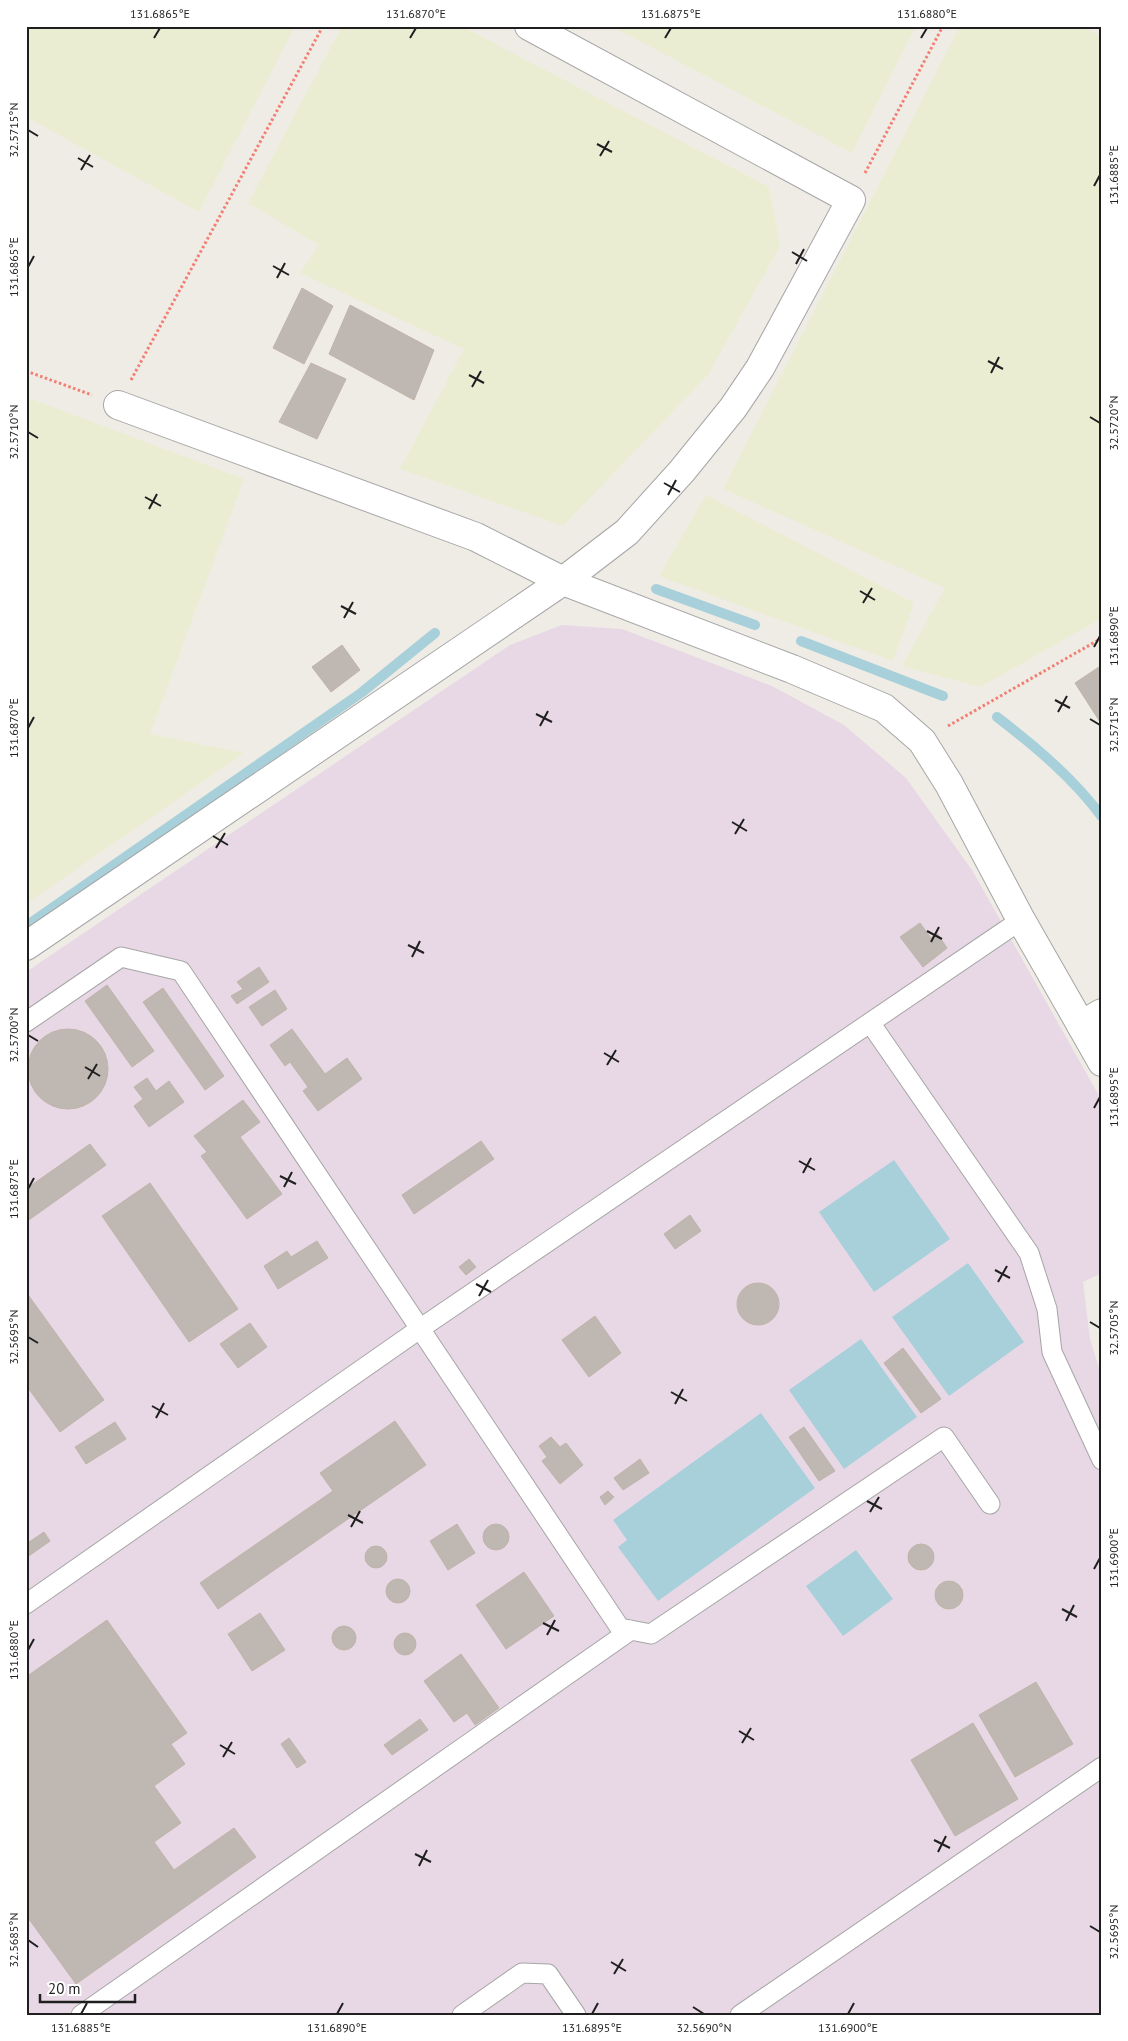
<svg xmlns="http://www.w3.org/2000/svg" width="1128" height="2041" font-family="'PT Sans',sans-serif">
<rect width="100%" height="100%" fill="#efece5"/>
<path fill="#e8d8e5" d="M562 625 622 629 772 686 844 725 906 778 972 870 1102 1101V1273L1083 1282 1090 1339 1102 1378V2015H26V972L510 645Z"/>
<path fill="#ebedd2" d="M26 26H295L199 212 26 117Z
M342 26H461L769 187 780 246 708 375 563 526 400 469 464 349 300 273 319 245 248 203Z
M611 26H916L852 153Z
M960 26H1081L1102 37V618L980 687 902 666 945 588 723 489Z
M26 397 244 479 150 734 244 753 26 904Z
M706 495 914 603 893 661 659 576Z"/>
<path fill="#a8d0da" d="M894 1160 950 1239 874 1292 819 1212Z
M968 1263 1024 1342 949 1396 892 1317Z
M861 1339 917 1417 844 1469 789 1390Z
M761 1413 815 1488 658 1601 618 1547 627 1540 613 1520Z
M856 1550 893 1599 843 1636 806 1586Z"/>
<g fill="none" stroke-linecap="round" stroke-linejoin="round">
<path stroke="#a8d0da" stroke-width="10" d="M656 589 755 625
M801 641 943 696
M997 717C1036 747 1073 778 1102 817
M26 926 361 693 435 633"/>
</g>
<path fill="#bfb8b2" stroke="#c0b3a8" d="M302 288 333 306 304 364 273 348Z
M350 305 434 350 414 400 329 354Z
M311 363 346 379 317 439 279 422Z
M342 645 360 670 331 692 312 667Z
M1102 665V725L1075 683Z
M920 923 931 938 937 933 947 948 923 967 900 937Z
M259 967 269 982 237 1004 231 996 243 989 237 982Z
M107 985 154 1051 132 1067 85 1001Z
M163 988 224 1076 205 1090 143 1002Z
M275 990 287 1009 262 1026 249 1007Z
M28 1069a40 40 0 1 1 80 0a40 40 0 1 1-80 0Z
M292 1029 325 1074 347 1058 362 1079 318 1111 303 1091 308 1087 290 1062 285 1066 270 1045Z
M147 1078 156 1091 169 1081 184 1102 149 1127 134 1106 143 1099 134 1087Z
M243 1100 260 1122 240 1137 282 1194 247 1219 201 1156 207 1152 194 1136Z
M481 1141 494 1159 414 1214 402 1195Z
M90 1144 106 1165 26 1222V1189Z
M150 1183 238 1309 189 1342 102 1216Z
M690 1215 701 1231 675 1249 664 1234Z
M317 1241 328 1258 278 1289 264 1266 287 1251 291 1257Z
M469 1259 476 1267 466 1275 459 1267Z
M737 1304a21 21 0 1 1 42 0a21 21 0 1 1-42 0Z
M26 1292 104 1400 60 1432 26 1385Z
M595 1316 621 1353 589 1377 562 1340Z
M250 1323 267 1347 238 1368 220 1344Z
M903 1348 941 1399 921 1413 884 1363Z
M395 1421 426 1465 218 1609 200 1583 333 1491 320 1473Z
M115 1422 126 1439 86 1464 75 1447Z
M804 1427 835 1471 819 1481 789 1437Z
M551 1437 560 1447 566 1443 583 1465 560 1484 542 1461 547 1457 539 1446Z
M640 1459 649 1473 623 1490 614 1478Z
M608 1491 614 1497 605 1505 600 1497Z
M483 1537a13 13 0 1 1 26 0a13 13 0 1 1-26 0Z
M457 1524 475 1553 448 1570 430 1541Z
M44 1532 50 1541 26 1558V1544Z
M908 1557a13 13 0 1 1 26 0a13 13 0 1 1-26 0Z
M365 1557a11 11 0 1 1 22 0a11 11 0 1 1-22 0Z
M524 1572 554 1616 506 1649 476 1605Z
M386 1591a12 12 0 1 1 24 0a12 12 0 1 1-24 0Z
M935 1595a14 14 0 1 1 28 0a14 14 0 1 1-28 0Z
M260 1613 285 1650 252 1671 228 1634Z
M107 1620 187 1733 171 1744 185 1764 154 1786 181 1823 154 1842 174 1870 234 1828 256 1857 76 1984 26 1915V1677Z
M332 1638a12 12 0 1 1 24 0a12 12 0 1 1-24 0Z
M394 1644a11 11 0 1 1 22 0a11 11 0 1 1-22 0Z
M461 1654 499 1708 475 1725 467 1713 454 1722 424 1681Z
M1036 1682 1073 1744 1015 1777 979 1715Z
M420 1719 428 1730 392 1755 384 1745Z
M973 1723 1018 1799 955 1836 911 1760Z
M289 1738 306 1762 297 1768 281 1744Z"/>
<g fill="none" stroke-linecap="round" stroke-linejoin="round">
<g stroke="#a6a6a6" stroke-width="21">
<path id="service" d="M26 1022 121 957 181 971 620 1628 651 1634 944 1437 990 1504
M871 1024 1029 1253 1047 1309 1052 1352 1102 1460
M26 1604 421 1328 1021 920
M81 2015 631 1630
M462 2015 522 1973 548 1974 576 2015
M740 2015 1102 1767"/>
</g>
<g stroke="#a6a6a6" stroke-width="30">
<path id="minor" d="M118 405 476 537 563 581
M1081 1025 1102 1062"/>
</g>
<g stroke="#a6a6a6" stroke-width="30">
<path id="tertiary" d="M529 26 851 200 760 368 733 408 682 471 627 532 563 581
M26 946 563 581 792 669 884 708 922 741 949 784 1021 920 1081 1025 1102 1013"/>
</g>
<path stroke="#f37e73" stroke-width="3" stroke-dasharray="2.5 2.5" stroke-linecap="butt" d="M865 173 943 26
M26 371 92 395
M131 380 323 26
M948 726 1102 638"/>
<use href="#service" stroke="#fff" stroke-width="19"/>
<use href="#minor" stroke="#fff" stroke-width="28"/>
<use href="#tertiary" stroke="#fff" stroke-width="28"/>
</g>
<path fill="none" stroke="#1f1f1f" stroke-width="2" d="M154 38 160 28M410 38 416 28M665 38 671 28M921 38 927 28M28 130 38 136M597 144 612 152M600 156 609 141M78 158 93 167M81 170 90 155M1094 186 1100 175M792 252 807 261M796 264 804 249M273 266 289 275M28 267 34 256M277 278 285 263M988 361 1003 369M991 373 999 357M469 375 484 383M472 387 481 371M1090 417 1100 423M28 432 38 438M664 483 680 492M668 495 676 480M145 497 161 506M149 509 157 494M860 591 875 600M863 603 872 588M341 606 356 614M344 618 353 602M1094 647 1100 636M1055 700 1070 708M1058 712 1067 696M536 714 552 722M1090 719 1100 725M540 726 548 711M28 728 34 717M732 822 747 831M735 834 744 819M213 836 228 845M216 848 225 833M927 931 942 939M931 942 939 927M408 945 424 953M412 957 420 941M28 1035 38 1041M604 1053 619 1062M607 1065 616 1050M85 1067 100 1076M88 1079 97 1064M1094 1108 1100 1097M799 1161 815 1170M803 1173 811 1158M280 1176 296 1184M284 1187 292 1172M28 1189 34 1178M995 1270 1010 1278M998 1282 1007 1266M476 1284 491 1292M479 1296 488 1280M1090 1322 1100 1328M28 1337 38 1343M671 1392 687 1401M675 1404 683 1389M152 1406 168 1415M156 1418 164 1403M867 1501 882 1509M870 1512 879 1497M348 1515 363 1523M351 1527 360 1511M1094 1569 1100 1558M1062 1609 1077 1617M1066 1621 1074 1605M543 1623 559 1631M547 1635 555 1620M28 1650 34 1639M739 1731 754 1740M742 1743 751 1728M220 1745 235 1754M223 1757 232 1742M934 1840 950 1848M938 1852 946 1836M415 1854 431 1862M419 1866 427 1850M1090 1926 1100 1932M28 1940 38 1947M611 1962 626 1971M614 1974 623 1959M693 2007 704 2014M81 2014 87 2003M337 2014 343 2003M592 2014 598 2003M848 2014 854 2003"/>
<rect width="1128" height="2041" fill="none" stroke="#ffffff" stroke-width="55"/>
<path d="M40 1994v8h95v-8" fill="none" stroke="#1f1f1f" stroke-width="2.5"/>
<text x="48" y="1994" font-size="15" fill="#1f1f1f" stroke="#ffffff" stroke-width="4" paint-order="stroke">20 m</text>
<rect x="28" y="28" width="1072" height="1986" fill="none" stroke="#1f1f1f" stroke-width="2"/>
<g font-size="12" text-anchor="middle" fill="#1f1f1f">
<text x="160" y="18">131.6865°E</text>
<text x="416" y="18">131.6870°E</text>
<text x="671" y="18">131.6875°E</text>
<text x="927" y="18">131.6880°E</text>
<text transform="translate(14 130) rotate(-90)" y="4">32.5715°N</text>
<text transform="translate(1114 175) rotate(-90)" y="4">131.6885°E</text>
<text transform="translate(14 267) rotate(-90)" y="4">131.6865°E</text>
<text transform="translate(1114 423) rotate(-90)" y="4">32.5720°N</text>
<text transform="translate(14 432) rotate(-90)" y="4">32.5710°N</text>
<text transform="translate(1114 636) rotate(-90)" y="4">131.6890°E</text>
<text transform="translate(1114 725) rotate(-90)" y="4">32.5715°N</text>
<text transform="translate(14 728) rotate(-90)" y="4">131.6870°E</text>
<text transform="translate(14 1035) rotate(-90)" y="4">32.5700°N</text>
<text transform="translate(1114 1097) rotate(-90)" y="4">131.6895°E</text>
<text transform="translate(14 1189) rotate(-90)" y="4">131.6875°E</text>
<text transform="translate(1114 1328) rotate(-90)" y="4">32.5705°N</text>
<text transform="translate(14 1337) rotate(-90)" y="4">32.5695°N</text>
<text transform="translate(1114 1558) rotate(-90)" y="4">131.6900°E</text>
<text transform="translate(14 1650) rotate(-90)" y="4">131.6880°E</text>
<text transform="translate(1114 1932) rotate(-90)" y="4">32.5695°N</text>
<text transform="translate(14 1940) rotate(-90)" y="4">32.5685°N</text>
<text x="81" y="2032">131.6885°E</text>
<text x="337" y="2032">131.6890°E</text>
<text x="592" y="2032">131.6895°E</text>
<text x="704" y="2032">32.5690°N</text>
<text x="848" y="2032">131.6900°E</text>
</g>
</svg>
